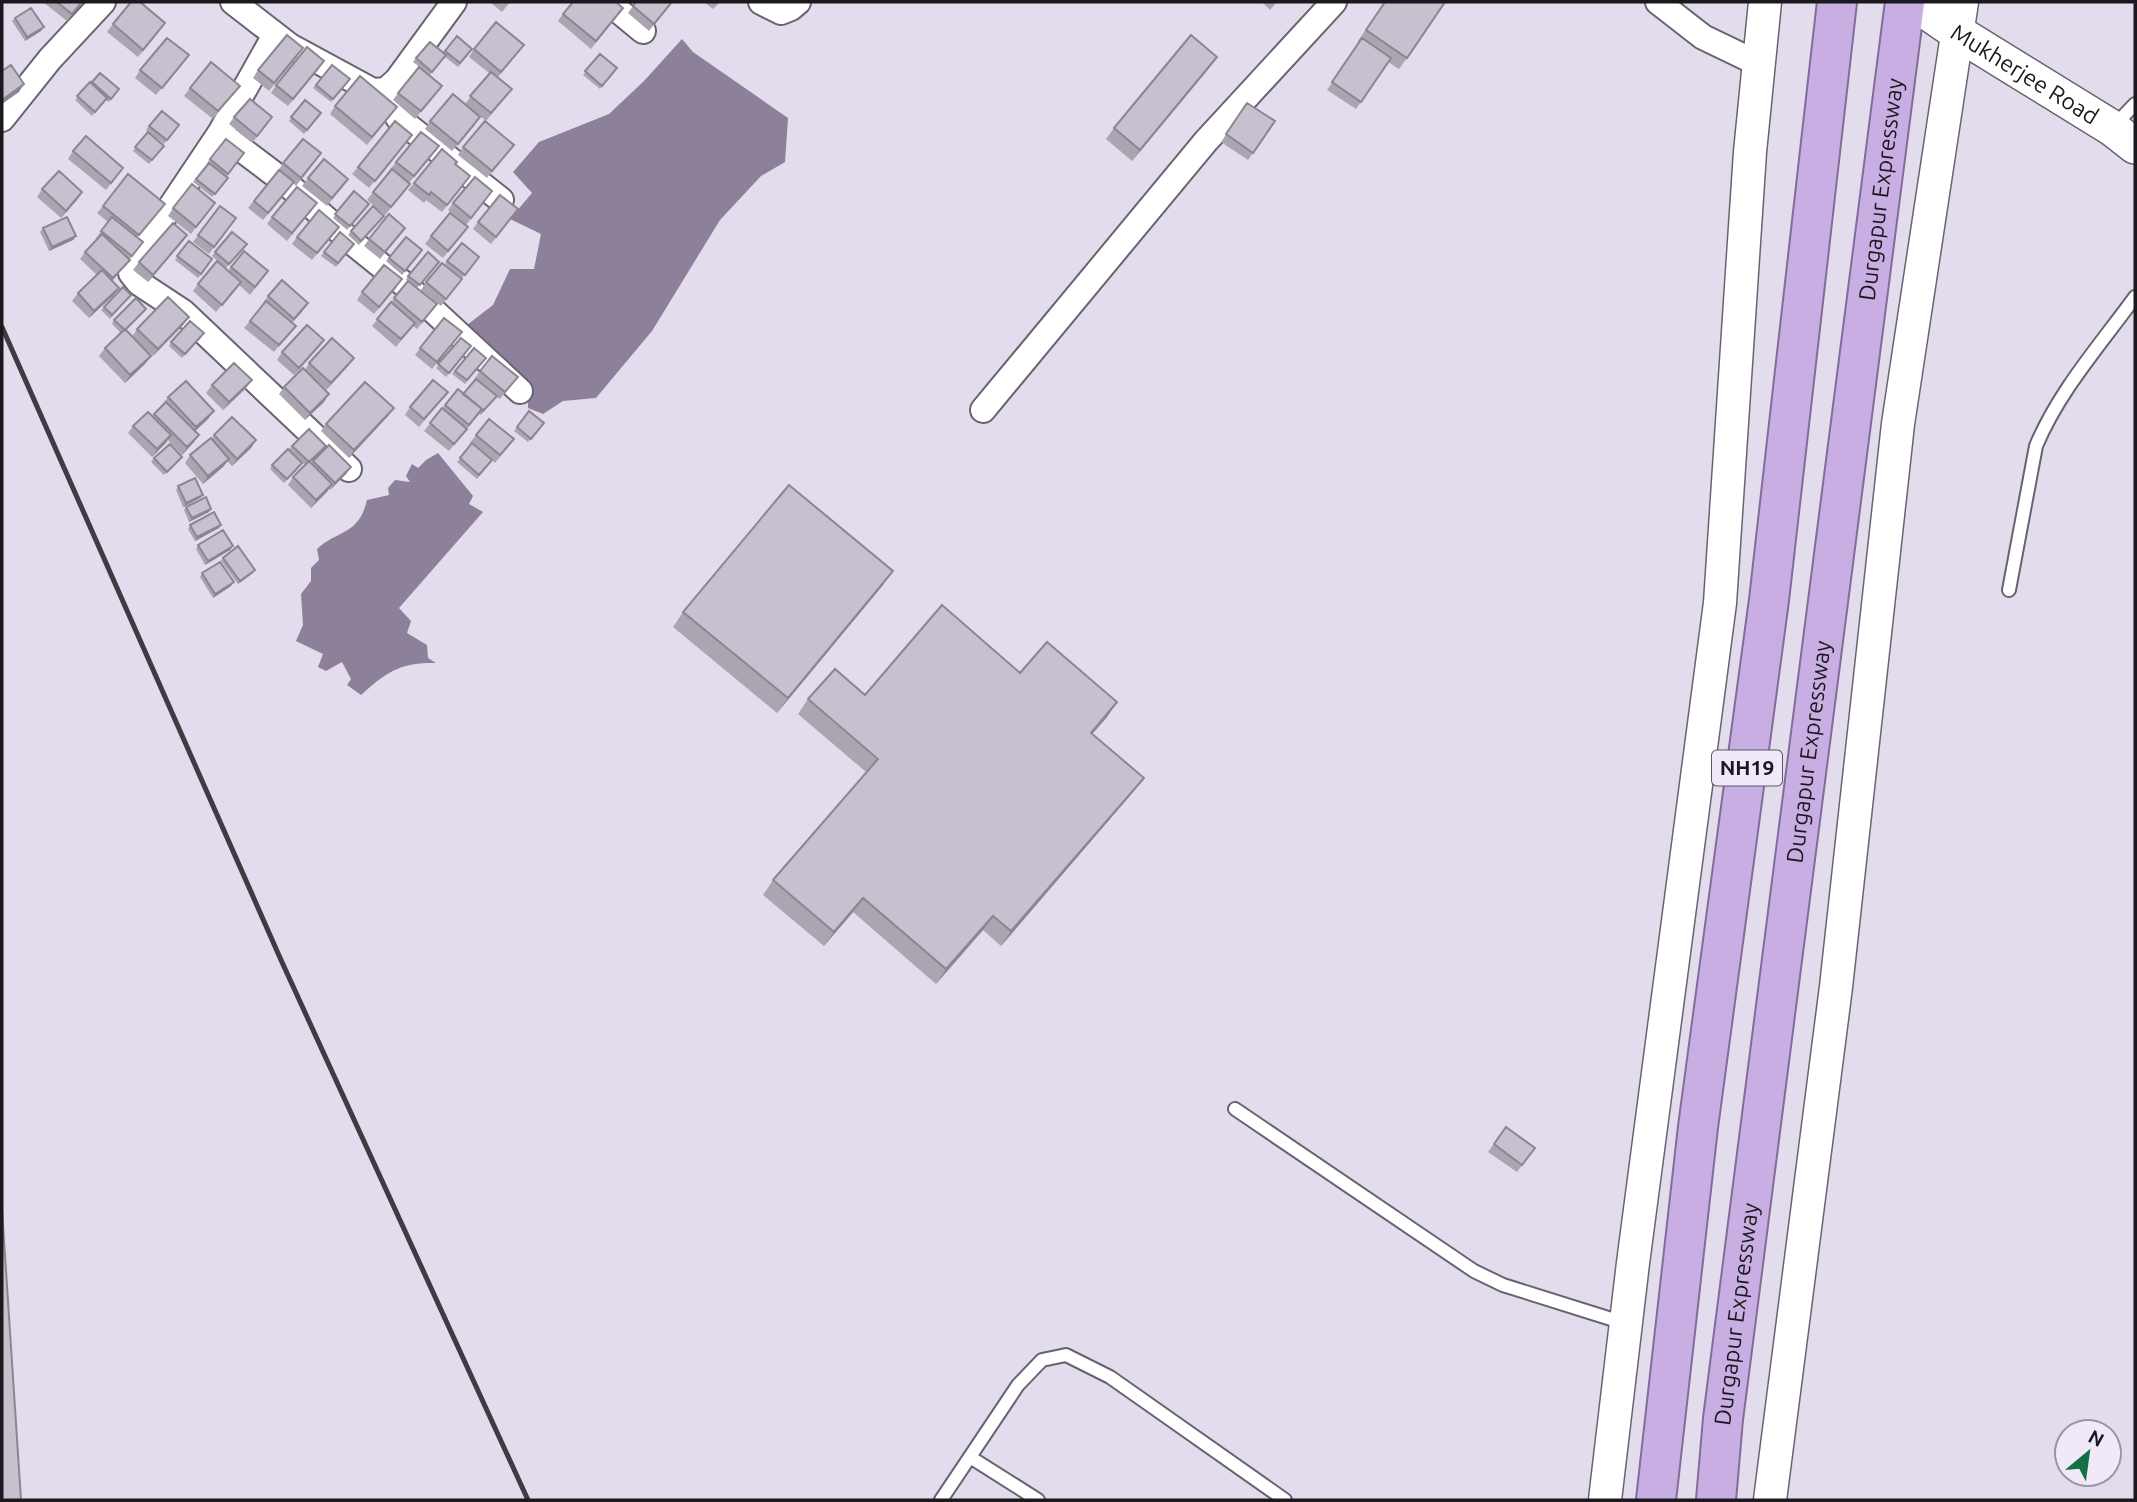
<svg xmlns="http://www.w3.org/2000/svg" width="2137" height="1502" font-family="Ubuntu,sans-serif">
<rect width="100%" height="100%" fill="#e3dcec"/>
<path fill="#8c809a" d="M682 39 693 52 788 118 785 162 761 176 720 220 652 331 596 398 563 401 543 414 528 408V393L458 332 493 305 510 269H534L541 234 510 219 532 193 513 172 539 142 609 114 644 81Z
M438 453 473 496 469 504 483 512 399 608 411 621 407 633 427 645 428 658 436 663C401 662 386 672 361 695L347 685 351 679 342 662 326 671 318 667 323 654 296 641 303 625 301 594 311 581V568L319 560 317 549C339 529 359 535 367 500L389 495 388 488 395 480 410 482 406 476 412 464 418 468 426 460Z"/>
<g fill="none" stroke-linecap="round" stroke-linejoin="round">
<g stroke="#696371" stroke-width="16">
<path id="service" d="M2115 125 2135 104
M2009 590 2036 446C2059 391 2100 345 2135 297
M1235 1109 1474 1271 1503 1285 1624 1323
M970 1457 1038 1500
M941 1500 1018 1385 1042 1360 1066 1355 1110 1377 1285 1500"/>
</g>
<g stroke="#696371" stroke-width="28">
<path id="minor" d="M233 2 290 46 373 91 386 90 397 80 454 2
M608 2 643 31
M761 2 781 12 791 8 798 2
M1658 2 1703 37 1759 64
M275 35 220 133 133 263 131 273 139 283 183 312 349 469
M386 90 390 105 399 119 501 200
M2 119 50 59 103 2
M220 133 286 183 353 243 410 289 520 391
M983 410 1206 141 1334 2"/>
</g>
<g stroke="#696371" stroke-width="35">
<path id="tertiary" d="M1605 1500 1633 1263 1720 603 1750 152 1765 2
M1770 1500 1836 987 1898 424 1962 2"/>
</g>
<g stroke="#696371" stroke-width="38">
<g id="secondary">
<path id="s1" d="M1913 2 1958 33 2112 128 2135 146"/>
</g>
</g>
<g stroke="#826c9a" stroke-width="42">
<g id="trunk">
<path d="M1656 1500 1698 1127 1769 600 1837 2"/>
<path id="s2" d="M1716 1500 1723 1419 1905 2"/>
</g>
</g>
<use href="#service" stroke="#fff" stroke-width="12"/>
<use href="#minor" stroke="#fff" stroke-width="24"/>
<use href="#tertiary" stroke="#fff" stroke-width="32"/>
<use href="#secondary" stroke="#fff" stroke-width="35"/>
<use href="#trunk" stroke="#c8aee3" stroke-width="38"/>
<path stroke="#3e3c42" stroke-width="5" d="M2 327 281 960 528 1500"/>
</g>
<path fill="#aba5b2" d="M43 2H83L67 21Z
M490 2H510L502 12Z
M636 2H672L649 31 628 13Z
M704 2H720L713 9Z
M1262 2H1277L1270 10Z
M1384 2 1407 58 1399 69 1388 62 1356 109 1327 90 1359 42 1358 41Z
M563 14 618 15 591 49 558 21Z
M15 18 41 31 25 41 12 21Z
M113 24 160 30 138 57 107 32Z
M457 36 472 49 458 67 445 57 430 75 413 62 416 58 443 53Z
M524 45 498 77 512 89 486 121 465 104 489 73 469 57 474 49Z
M600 54 617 68 600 89 583 75Z
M189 55 156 95 135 78 140 70Z
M298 56 269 91 253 78 258 70Z
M332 65 350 79 331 102 313 88Z
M1209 68 1132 161 1106 139 1114 128Z
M319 69 288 106 271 93 276 85Z
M100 73 119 89 109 102 106 100 92 116 75 100 91 84Z
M442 86 415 119 393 100 398 93Z
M190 88 234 93 213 119 184 96Z
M305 100 321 113 304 134 289 121Z
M1247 103 1275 121 1248 160 1221 142Z
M335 106 392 114 367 145 330 114Z
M162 111 179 125 164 144 146 130Z
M234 117 267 125 252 143 229 124Z
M430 121 475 125 452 151 425 129Z
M148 132 164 146 149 164 133 151Z
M412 135 369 188 352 174 358 167Z
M514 145 487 178 458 155 463 147Z
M439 146 409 183 405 191 385 215 367 200 396 162Z
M73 151 123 168 106 190 68 159Z
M244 153 226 177 228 178 212 197 193 182 208 163H207L210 159Z
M316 161 296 186 293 183 263 220 248 208 278 171 283 163Z
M470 176 442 212 426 200 424 203 408 190 414 183Z
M308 178 343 186 327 206 302 186Z
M42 189 82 192 61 218 37 197Z
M354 191 369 204 347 230 333 218Z
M492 191 466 225 448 210 453 203Z
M317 203 287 241 267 224 272 217Z
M165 204 137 237 143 242 124 267 112 281 119 288 89 318 72 301 78 293 97 275 80 259 85 252 97 239 96 238 108 222 97 213 103 206Z
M220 206 236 218 209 254 193 242Z
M173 208 210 210 191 234 168 216Z
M518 209 491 244 473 229 478 222Z
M384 216 359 245 348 235 351 231Z
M43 228 76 236 73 240 49 251 40 232Z
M405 228 380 259 364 246 369 239Z
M340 232 354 244 336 267 321 256Z
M333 234 312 260 292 244 297 237Z
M462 235 443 258 425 244 431 236Z
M406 237 422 250 402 275 386 261Z
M189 241 212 259 198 278 175 260Z
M182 242 148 282 133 270 139 262Z
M462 243 479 257 462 278 445 264Z
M244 248 226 268 212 256 215 252Z
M439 262 417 288 431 312 417 329 413 326 396 347 372 326 408 281 406 280 408 276Z
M231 267 268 271 250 295 239 285 216 312 193 291 198 284 228 271Z
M462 279 441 306 421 290 426 282Z
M397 287 374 314 357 300 362 292Z
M131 295 110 319 101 310 104 307Z
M268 296 303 311 292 323 290 333 274 352 244 328 264 304 263 303Z
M143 312 126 330 132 337 137 329 184 324 153 356 136 341 145 364 125 383 99 356 105 348 121 333 112 324 114 320Z
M204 333 182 358 169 346 171 342Z
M461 338 471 346 446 377 436 368Z
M324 340 294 375 277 360 282 352Z
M456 340 432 369 415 355 420 348Z
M474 348 486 358 465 384 452 374Z
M354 358 348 366 326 390 313 378 324 402 305 420 279 394 284 387 305 370 309 363Z
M480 371 518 377 500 399 496 396 481 415 479 414 449 451 424 431 445 405 463 394 476 379 475 378Z
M212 385 246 388 223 410 206 393Z
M448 392 419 427 405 415 410 407Z
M168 397 208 419 195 431 194 442 182 455 168 440 152 457 128 433 133 426 152 416 163 404Z
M529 411 544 423 528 442 514 431Z
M388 416 349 458 321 431 326 424Z
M214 435 256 440 251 448 232 466 227 461 224 466 203 484 185 463 190 455 212 439Z
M476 435 508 447 495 463 492 460 477 479 457 462 472 444 470 443Z
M292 446H326L310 462 311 464 313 461 351 467 346 474 330 490 329 489 311 508 288 485 293 477 305 465 289 449Z
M182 457 164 475 151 462 154 458Z
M272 465 300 467 284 483 270 469Z
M178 486 203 495 200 498 183 507 176 490Z
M186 507 209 512 189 522 184 510Z
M190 525 219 528 195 541 188 529Z
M198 545 233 546 230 550 205 565 196 549Z
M223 558 253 573 238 584 221 561Z
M202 573 231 586 213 598 200 577Z
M883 585 777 713 673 627 683 612Z
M1020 673 1117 702 1107 717 1092 734 1133 792 1001 946 983 930 936 984 853 912 824 946 763 895 773 880 866 772 798 714 808 699 865 695Z
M1506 1127 1535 1148 1517 1172 1488 1152Z"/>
<path fill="#8b8691" d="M44 27 41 31 25 41 27 37Z
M1217 57 1209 68 1132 161 1140 150Z
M24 84 19 92 2 104V100Z
M82 192 77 200 61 218 66 211Z
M187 235 182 242 148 282 153 275Z
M76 236 73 240 49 251 52 247Z
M119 288 114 295 89 318 94 311Z
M189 317 184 324 153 356 158 349Z
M324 340 319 347 294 375 299 368Z
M151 356 145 364 125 383 130 375Z
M354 358 348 366 326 390 331 383Z
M252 380 246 388 223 410 229 402Z
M329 394 324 402 305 420 310 413Z
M394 408 388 416 349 458 354 450Z
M214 411 208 419 191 435 196 427Z
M171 435 166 443 152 457 157 449Z
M199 435 194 442 182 455 187 447Z
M256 440 251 448 232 466 237 459Z
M229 459 224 466 203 484 208 476Z
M351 467 346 474 330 490 335 483Z
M332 484 327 492 311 508 316 500Z
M203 495 200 498 183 507 186 503Z
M211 509 209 512 189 522 192 518Z
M221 525 219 528 195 541 197 537Z
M233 546 230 550 205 565 208 561Z
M255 570 253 573 238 584 240 581Z
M893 571 883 585 777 713 788 698Z
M234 582 231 586 213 598 215 594Z
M1117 702 1107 717 1081 747 1091 733Z
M1144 778 1133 792 1001 946 1011 931Z
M863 898 853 912 824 946 834 932Z
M993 916 983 930 936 984 946 969Z"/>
<path fill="#c7c0cf" stroke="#8b8691" stroke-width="2" d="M57 2H82L72 14Z
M131 2H140L165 23 143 50 113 24Z
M573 2H616L623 8 596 41 563 14Z
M636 2H672L654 24 633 6Z
M1385 2H1445L1407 58 1366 30Z
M31 8 44 27 27 37 15 18Z
M496 22 524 45 501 72 474 49Z
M287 35 303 48 274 83 258 70Z
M1191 35 1217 57 1140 150 1114 128Z
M457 36 472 49 460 63 445 51Z
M167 38 189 55 162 88 140 70Z
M1362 38 1391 58 1361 102 1332 82Z
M430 42 446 55 432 72 416 58Z
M307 47 324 61 293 99 276 85Z
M600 54 617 68 602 86 585 71Z
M211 62 240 86 218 111 190 88Z
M11 65 24 84 2 100V71Z
M332 65 350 79 333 99 316 85Z
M419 67 442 86 421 111 398 93Z
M491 72 512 89 491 113 470 96Z
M100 73 119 89 111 99 92 82Z
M360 76 397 107 372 137 335 106Z
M90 82 107 98 95 112 77 96Z
M453 94 480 117 458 144 430 121Z
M250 99 272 117 257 136 234 117Z
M305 100 321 113 307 130 291 117Z
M1247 103 1275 121 1253 153 1226 134Z
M162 111 179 125 167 140 149 126Z
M395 121 412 135 375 181 358 167Z
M485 121 514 145 492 171 463 147Z
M148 132 164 146 152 160 135 147Z
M421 132 439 146 414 176 396 162Z
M86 136 123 168 111 183 73 151Z
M226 139 244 153 228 174 210 159Z
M303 139 321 153 301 178 283 163Z
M442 149 457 162 455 164 470 176 447 205 431 192 429 195 414 183Z
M324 159 348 179 332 198 308 178Z
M209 163 228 178 215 194 196 179Z
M392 169 410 184 391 207 373 192Z
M279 170 294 182 268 213 254 201Z
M59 171 82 192 66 211 42 189Z
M128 174 165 204 139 235 103 206Z
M475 177 492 191 471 218 453 203Z
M192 184 215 203 196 227 173 208Z
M297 187 317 203 292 233 272 217Z
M354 191 369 204 350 226 335 214Z
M500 195 518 209 496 237 478 222Z
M220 206 236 218 214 247 198 235Z
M373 206 384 216 361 241 351 231Z
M319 210 339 227 317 253 297 237Z
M450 213 468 227 448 251 431 236Z
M389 214 405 228 385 252 369 239Z
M67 217 76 236 52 247 43 228Z
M112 217 143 242 132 256 101 231Z
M173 223 187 235 153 275 139 262Z
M232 232 247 244 229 264 215 252Z
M340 232 354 244 338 263 324 252Z
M102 234 130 260 113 278 85 252Z
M406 237 422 250 405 271 389 258Z
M189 241 212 259 201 274 177 256Z
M462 243 479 257 465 275 447 261Z
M244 251 268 271 255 287 231 267Z
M428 252 439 262 420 285 408 276Z
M217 261 241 282 222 305 198 284Z
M442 263 462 279 446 299 426 282Z
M384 265 402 279 379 307 362 292Z
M102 270 119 288 94 311 78 293Z
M282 280 308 303 294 319 268 296Z
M408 281 437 304 422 322 394 298Z
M123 287 131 295 112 315 104 307Z
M168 297 189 317 158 349 137 329Z
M136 298 146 309 125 330 114 320Z
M266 301 296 326 279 345 250 321Z
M391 302 415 323 401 339 377 319Z
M444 318 462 332 437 362 420 348Z
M190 321 204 333 185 354 171 342Z
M307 325 324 340 299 368 282 352Z
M125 329 151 356 130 375 105 348Z
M332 338 354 358 331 383 309 363Z
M461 338 471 346 449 373 438 364Z
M474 348 486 358 467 380 455 371Z
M492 356 518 377 505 392 480 371Z
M234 363 252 380 229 402 212 385Z
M303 368 329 394 310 413 284 387Z
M476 379 497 396 483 411 481 410 482 409 463 394Z
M433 380 448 392 424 419 410 407Z
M186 381 214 411 196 427 168 397Z
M365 382 394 408 354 450 326 424Z
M458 389 482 409 469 425 445 405Z
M166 402 199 435 187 447 154 414Z
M442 408 467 429 454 444 430 423Z
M529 411 544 423 531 439 517 427Z
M148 412 171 435 157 449 133 426Z
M232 417 256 440 237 459 214 435Z
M489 419 514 439 500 455 476 435Z
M309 429 326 446 309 462 292 446Z
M211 438 229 459 208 476 190 455Z
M472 443 492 460 479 475 460 458Z
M170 444 182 457 167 472 154 458Z
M329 445 351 467 335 483 313 461Z
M288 449 302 463 287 479 272 465Z
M309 461 332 484 316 500 293 477Z
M195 478 203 495 186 503 178 486Z
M789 485 893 571 788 698 683 612Z
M206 497 211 509 192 518 186 507Z
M214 512 221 525 197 537 190 525Z
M223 530 233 546 208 561 198 545Z
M238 546 255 570 240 581 223 558Z
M220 562 234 582 215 594 202 573Z
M942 605 1020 673 1047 642 1117 702 1091 733 1144 778 1011 931 993 916 946 969 863 898 834 932 773 880 878 759 808 699 835 669 865 695Z
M1506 1127 1535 1148 1522 1165 1494 1144Z
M2 1209 21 1500H2Z"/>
<g text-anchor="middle" stroke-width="6" stroke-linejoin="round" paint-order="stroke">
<rect fill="#f0e9f9" stroke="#5b5760" stroke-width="2" x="1712" y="750.5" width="70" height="35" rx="5"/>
<g font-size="21" font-weight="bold" fill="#1b191e">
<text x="1747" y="775">NH19</text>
</g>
<g font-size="23" fill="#1b191e" stroke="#f0e9f9">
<text dy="8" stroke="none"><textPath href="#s1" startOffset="133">Mukherjee Road</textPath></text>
<text dy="8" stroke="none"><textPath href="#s2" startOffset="1321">Durgapur Expressway</textPath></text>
<text dy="8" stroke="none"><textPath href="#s2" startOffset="754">Durgapur Expressway</textPath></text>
<text dy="8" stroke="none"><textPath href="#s2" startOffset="187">Durgapur Expressway</textPath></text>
</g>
</g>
<rect width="2137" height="1502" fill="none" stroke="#1b191e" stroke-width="7"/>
<g transform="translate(2088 1453) rotate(29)"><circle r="33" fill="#f0e9f9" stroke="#9b96a1" stroke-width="2"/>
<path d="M0-5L12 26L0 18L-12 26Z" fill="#146f44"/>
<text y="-10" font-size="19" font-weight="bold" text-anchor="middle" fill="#1b191e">N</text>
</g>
</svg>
